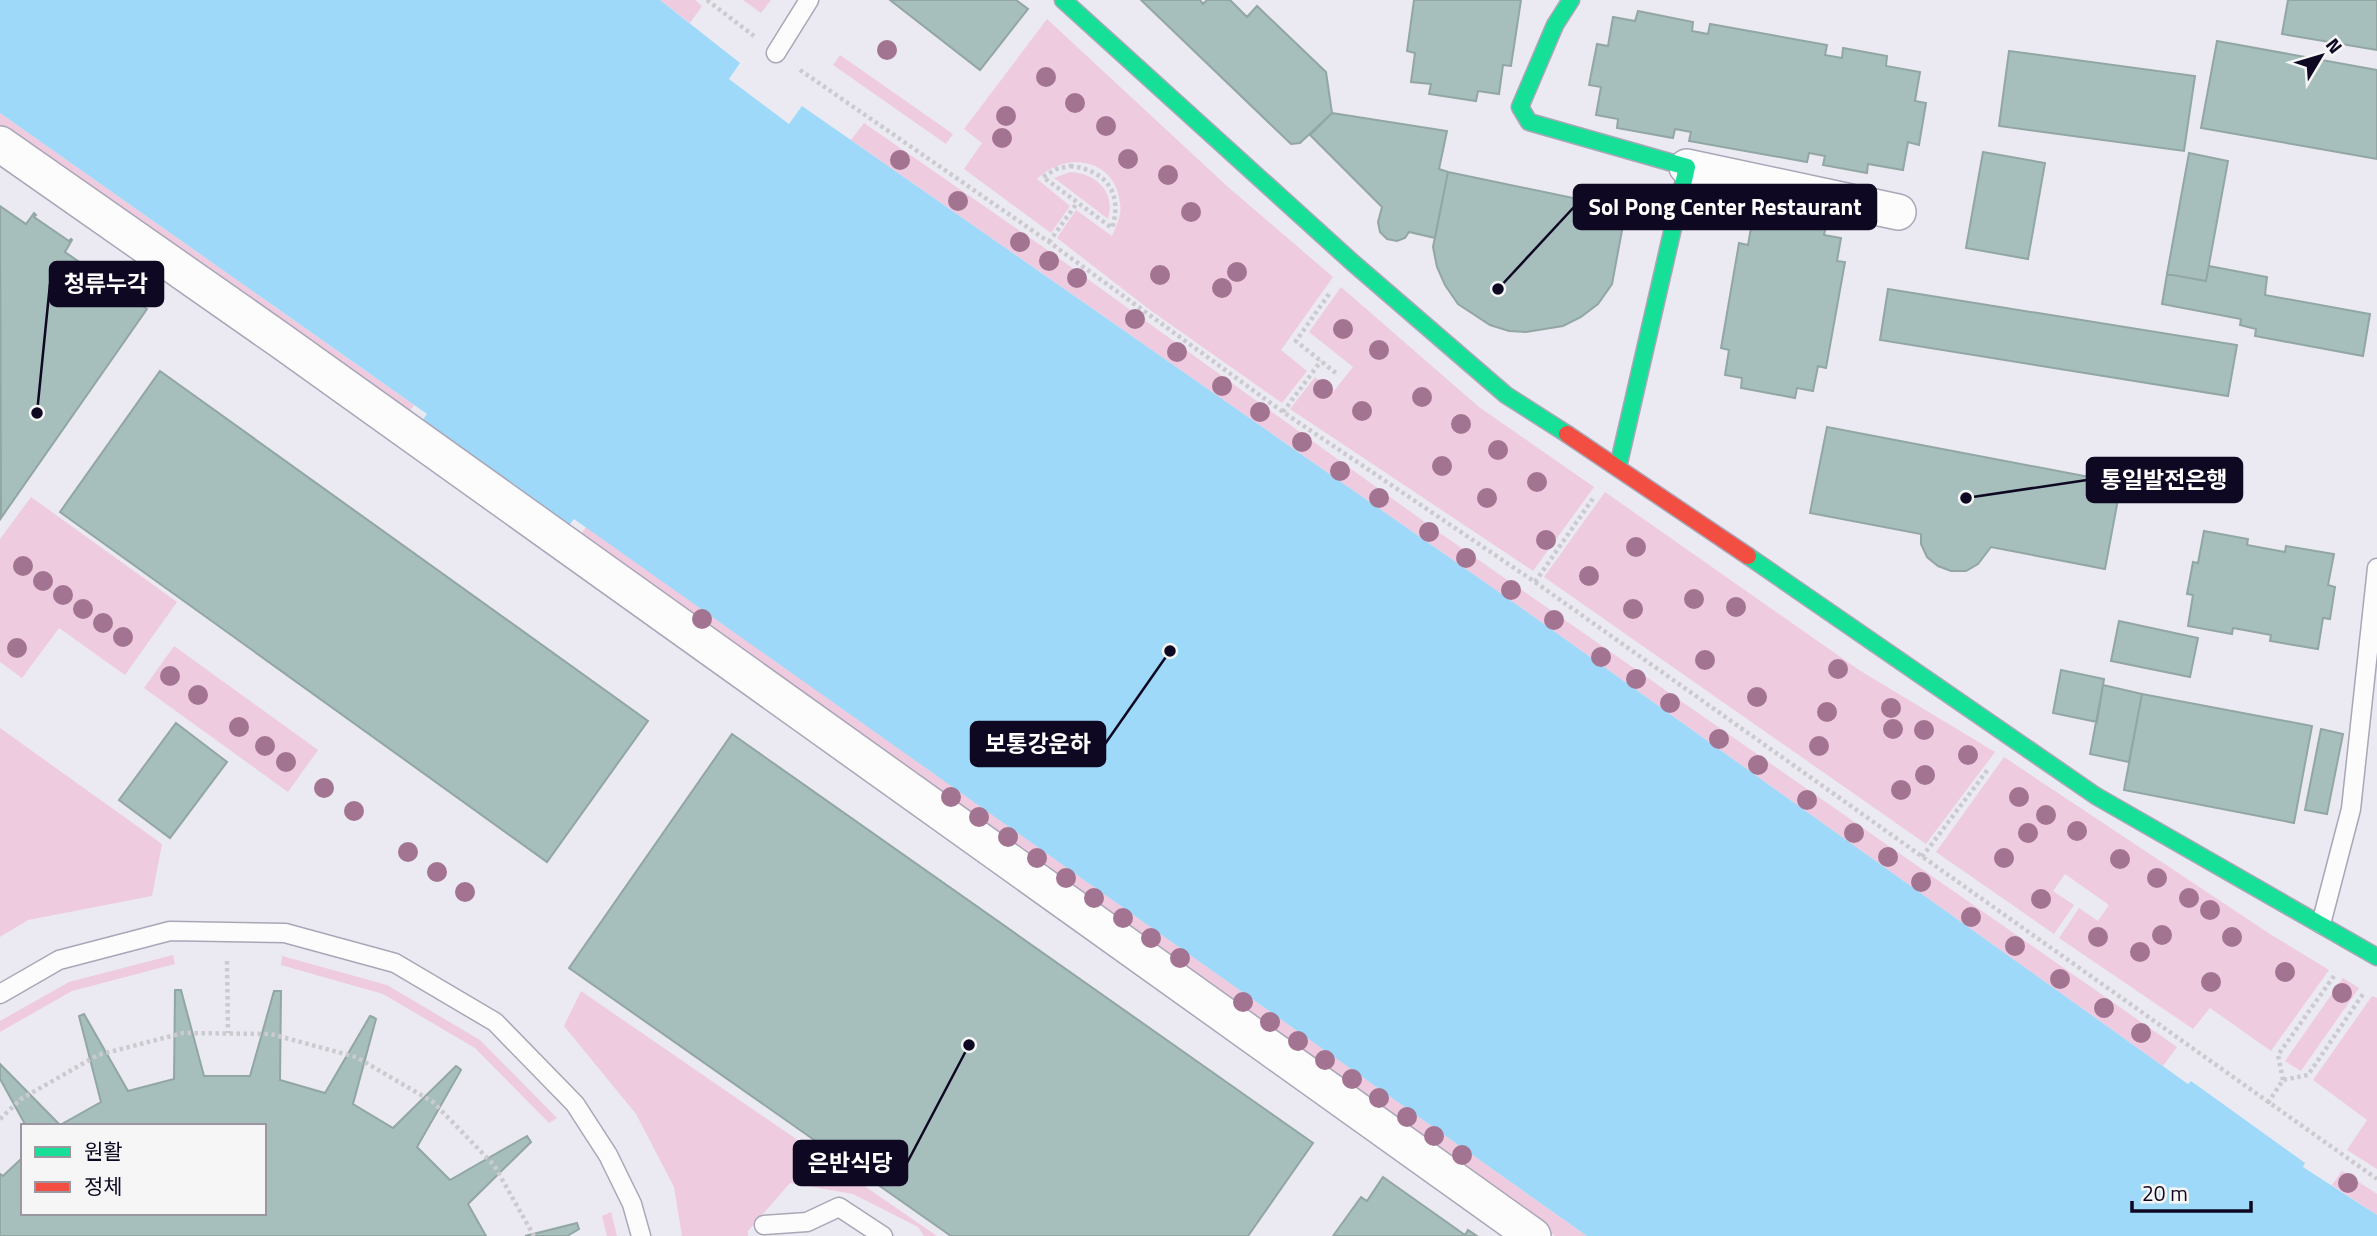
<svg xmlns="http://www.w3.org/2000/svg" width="2377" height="1236" font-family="'Titillium Web','Noto Sans KR',sans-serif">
<rect width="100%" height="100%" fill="#ebeaf2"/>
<path fill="#eecbde" d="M660 0H695L702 6 690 23Z
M743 0H771L761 13Z
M1047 19 1228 187 1333 277 1281 350 1307 371 1282 403 1150 310 1057 238 1076 210 1112 236C1116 226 1122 216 1120 204 1116 159 1067 150 1037 179L1070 206 1051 233 964 169 982 143 964 129Z
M840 55 953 134 946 144 833 65Z
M0 113 414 405 405 418 0 130Z
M864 123 1046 249 1440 533 2177 1047 2163 1066 1506 597 851 140Z
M1070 172C1096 173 1116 192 1108 219L1054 178Z
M1341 287 1479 407 1594 487 1533 571 1290 409 1315 377 1333 392 1353 367 1309 332Z
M1605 492 1859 670 1995 752 1926 844 1544 577Z
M31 497 177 602 125 675 59 628 22 678 0 662V539Z
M586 527 1587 1236H1555L1519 1211 577 540Z
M174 646 318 750 288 792 144 688Z
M0 728 162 844 152 896 28 920 0 937Z
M2004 757 2270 934 2329 970 2271 1051 2210 1008 2193 1029 2059 938 2079 908 2098 921 2109 905 2065 874 2053 891 2074 905 2054 934 1936 852Z
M173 955 175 964 72 991 0 1032V1021L69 982Z
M282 956 387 985 480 1040 557 1118 549 1123 475 1048 383 994 281 965Z
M2343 978 2359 988 2301 1071 2285 1061Z
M581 991 937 1236H924L918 1227 853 1194 790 1183 748 1231V1236H682L674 1187 636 1114 564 1026Z
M2372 996 2377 998V1169L2347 1150 2367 1120 2313 1080Z
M2342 1171 2377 1194V1215L2332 1185Z
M611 1212 617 1236H607L602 1216Z"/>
<path fill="#9fd9fa" d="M0 0H660L740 63 729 79 789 124 802 106 1506 597 2188 1084 2191 1081 2305 1163 2303 1167 2377 1215V1236H1587L574 519 569 525 422 421 427 414 0 113Z"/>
<path fill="#a6bfbc" stroke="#92a6a4" stroke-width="2" d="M890 0H1016L1028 9 980 70Z
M1141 0H1200L1203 4 1207 0H1230L1247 17 1257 6 1326 72 1332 113 1300 143 1291 144Z
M1414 0H1521L1511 66 1503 65 1499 94 1478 91 1476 101 1429 94 1431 84 1411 82 1415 53 1407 51Z
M2288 0H2377V50L2282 34Z
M1638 11 1693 22 1692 31 1708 34 1710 24 1827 45 1825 55 1842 58 1843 48 1887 56 1886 66 1920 72 1915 101 1926 103 1919 145 1908 142 1903 170 1868 164 1867 173 1823 165 1825 156 1809 153 1807 162 1689 141 1691 132 1675 129 1673 138 1617 128 1618 119 1596 115 1601 87 1589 85 1597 44 1608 46 1613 17 1635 21Z
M2217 41 2377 70V159L2201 128Z
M2009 51 2195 76 2184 151 1999 126Z
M1332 113 1447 131 1439 169 1448 172 1435 238 1409 232 1405 238 1397 241 1387 239 1380 232 1378 222 1382 207 1310 135Z
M1983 152 2045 163 2028 259 1966 248Z
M2189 153 2228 161 2206 281 2167 274Z
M1448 172 1626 209 1612 284 1598 304 1581 317 1563 326 1526 332 1509 331 1490 325 1458 304 1445 285 1437 267 1433 247Z
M0 206 26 224 34 213 36 215 34 217 69 241 71 239 72 240 65 252 147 309 1 518Z
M1771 215 1826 225 1824 235 1841 238 1837 261 1845 262 1826 368 1818 366 1813 391 1797 388 1795 398 1741 388 1742 378 1725 375 1729 350 1721 348 1739 243 1748 245 1752 222 1769 225Z
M2209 266 2267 277 2265 295 2370 314 2363 356 2255 336 2256 329 2240 325 2241 319 2162 304 2167 274 2206 281Z
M1888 289 2237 345 2228 396 1880 340Z
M160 371 648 721 547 862 60 512Z
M1827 427 2121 483 2105 569 1991 547 1978 564 1966 571H1951L1938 566 1927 557 1921 544V534L1810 513Z
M2204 531 2248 539 2247 545 2285 552 2286 546 2334 554 2328 585 2335 587 2330 619 2323 618 2318 649 2270 641 2271 635 2233 628 2232 634 2188 626 2193 595 2187 594 2193 562 2198 563Z
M2119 621 2198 638 2190 677 2111 661Z
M2061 670 2104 679 2097 722 2053 713Z
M2103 685 2142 694 2129 762 2090 754Z
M2142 694 2312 726 2294 823 2124 790Z
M176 723 227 762 170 838 119 800Z
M2321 729 2343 734 2327 814 2305 810Z
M732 734 1313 1143 1248 1236H951L569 968Z
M175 990H181L204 1076H250L274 991H281L280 1080 325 1093 370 1016 373 1017 376 1019 353 1104 393 1128 456 1066 459 1068 461 1070 417 1147 450 1180 527 1136 531 1142 468 1204 486 1236H0V1174L3 1176 23 1157V1213H264V1126H26L0 1079V1064L60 1125 101 1102 79 1016 84 1014 128 1091 174 1079Z
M1383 1177 1465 1235 1468 1230 1477 1236H1333L1361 1197 1367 1201Z
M577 1223 579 1229 567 1236H525Z"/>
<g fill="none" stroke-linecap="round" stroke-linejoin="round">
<g stroke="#a9a6b7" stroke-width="21">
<path id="lane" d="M776 53 809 0
M2321 924 2351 809 2377 568
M0 994 59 960 170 931 285 933 395 963 495 1022 575 1104 608 1155 632 1204 641 1236
M764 1225 807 1222 839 1207 883 1236"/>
</g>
<g stroke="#a9a6b7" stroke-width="38">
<path id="street" d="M0 144 280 340 1533 1236
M1687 167 1898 212"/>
</g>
<g stroke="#a9a6b7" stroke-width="19">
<path id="fast" d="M1063 0 1352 262 1506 395 1567 434
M1571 0 1555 25 1520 107 1529 122 1687 167 1618 467
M1748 556 2096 796 2377 957"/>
</g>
<g stroke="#a9a6b7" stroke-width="19">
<path id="jam" d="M1567 434 1748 556"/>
</g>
<path stroke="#cbcbcf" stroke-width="4.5" stroke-dasharray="3.5 3.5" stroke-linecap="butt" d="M707 0 754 36
M800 70 1049 242 1283 412 1535 582 2377 1179
M1070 166C1107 170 1123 194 1112 228L1043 177 1056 169Z
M1049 242 1077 203
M1329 294 1296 341 1337 374
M1283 412 1321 361
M1535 582 1594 497
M1922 857 1989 768
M227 961 228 1033
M2283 1080 2278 1055 2334 976
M2268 1103 2283 1080 2308 1075 2363 994
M0 1119 21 1099 98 1055 183 1033 271 1034 356 1057 433 1102 494 1165 534 1236"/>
<use href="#lane" stroke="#fcfcfd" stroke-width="18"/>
<use href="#street" stroke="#fcfcfd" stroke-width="35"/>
<use href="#fast" stroke="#16e098" stroke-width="16"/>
<use href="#jam" stroke="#f24e42" stroke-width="16"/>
</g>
<g fill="#a37491">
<circle cx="887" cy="50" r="10"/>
<circle cx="1046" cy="77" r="10"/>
<circle cx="1075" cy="103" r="10"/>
<circle cx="1006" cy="116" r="10"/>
<circle cx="1106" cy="126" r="10"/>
<circle cx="1002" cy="138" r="10"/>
<circle cx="1128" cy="159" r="10"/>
<circle cx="900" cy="160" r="10"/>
<circle cx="1168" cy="175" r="10"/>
<circle cx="958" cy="201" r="10"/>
<circle cx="1191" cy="212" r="10"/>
<circle cx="1020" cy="242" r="10"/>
<circle cx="1049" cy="261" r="10"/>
<circle cx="1237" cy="272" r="10"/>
<circle cx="1160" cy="275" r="10"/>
<circle cx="1077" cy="278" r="10"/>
<circle cx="1222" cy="288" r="10"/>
<circle cx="1135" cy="319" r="10"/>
<circle cx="1343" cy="329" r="10"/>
<circle cx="1379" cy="350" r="10"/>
<circle cx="1177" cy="352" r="10"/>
<circle cx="1222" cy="386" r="10"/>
<circle cx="1323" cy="389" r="10"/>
<circle cx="1422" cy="397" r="10"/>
<circle cx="1362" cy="411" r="10"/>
<circle cx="1260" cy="412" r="10"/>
<circle cx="1461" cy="424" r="10"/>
<circle cx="1302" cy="442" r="10"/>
<circle cx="1498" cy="450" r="10"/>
<circle cx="1442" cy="466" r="10"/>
<circle cx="1340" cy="471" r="10"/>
<circle cx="1537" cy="482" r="10"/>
<circle cx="1379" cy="498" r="10"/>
<circle cx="1487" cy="498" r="10"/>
<circle cx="1429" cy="532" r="10"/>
<circle cx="1546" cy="540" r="10"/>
<circle cx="1636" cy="547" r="10"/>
<circle cx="1466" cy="558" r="10"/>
<circle cx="23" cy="566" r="10"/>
<circle cx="1589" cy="576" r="10"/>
<circle cx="43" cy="581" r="10"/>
<circle cx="1511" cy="590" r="10"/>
<circle cx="63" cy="595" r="10"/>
<circle cx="1694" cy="599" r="10"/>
<circle cx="1736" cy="607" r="10"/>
<circle cx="83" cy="609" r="10"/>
<circle cx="1633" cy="609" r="10"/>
<circle cx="702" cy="619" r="10"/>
<circle cx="1554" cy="620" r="10"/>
<circle cx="103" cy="623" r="10"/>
<circle cx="123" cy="637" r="10"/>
<circle cx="17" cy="648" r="10"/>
<circle cx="1601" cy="657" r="10"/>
<circle cx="1705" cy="660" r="10"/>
<circle cx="1838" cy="669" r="10"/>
<circle cx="170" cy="676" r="10"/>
<circle cx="1636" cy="679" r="10"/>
<circle cx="198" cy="695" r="10"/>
<circle cx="1757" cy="697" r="10"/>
<circle cx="1670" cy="703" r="10"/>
<circle cx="1891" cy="708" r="10"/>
<circle cx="1827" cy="712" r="10"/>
<circle cx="239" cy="727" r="10"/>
<circle cx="1893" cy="729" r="10"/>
<circle cx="1924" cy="730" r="10"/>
<circle cx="1719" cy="739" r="10"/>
<circle cx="265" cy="746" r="10"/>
<circle cx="1819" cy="746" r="10"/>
<circle cx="1968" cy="755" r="10"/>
<circle cx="286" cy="762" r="10"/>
<circle cx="1758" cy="765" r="10"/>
<circle cx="1925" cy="775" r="10"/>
<circle cx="324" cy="788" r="10"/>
<circle cx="1901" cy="790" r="10"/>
<circle cx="951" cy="797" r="10"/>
<circle cx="2019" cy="797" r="10"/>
<circle cx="1807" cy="800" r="10"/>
<circle cx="354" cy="811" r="10"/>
<circle cx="2046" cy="815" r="10"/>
<circle cx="979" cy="817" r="10"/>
<circle cx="2077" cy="831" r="10"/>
<circle cx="1854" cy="833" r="10"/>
<circle cx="2028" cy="833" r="10"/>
<circle cx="1008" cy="837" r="10"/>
<circle cx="408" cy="852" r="10"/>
<circle cx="1888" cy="857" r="10"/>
<circle cx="1037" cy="858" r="10"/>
<circle cx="2004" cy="858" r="10"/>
<circle cx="2120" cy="859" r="10"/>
<circle cx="437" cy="872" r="10"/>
<circle cx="1066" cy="878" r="10"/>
<circle cx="2157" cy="878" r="10"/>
<circle cx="1921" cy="882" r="10"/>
<circle cx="465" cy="892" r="10"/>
<circle cx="1094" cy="898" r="10"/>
<circle cx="2189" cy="898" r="10"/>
<circle cx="2041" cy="899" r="10"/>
<circle cx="2210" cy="910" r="10"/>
<circle cx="1971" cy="917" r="10"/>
<circle cx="1123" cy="918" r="10"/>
<circle cx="2162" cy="935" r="10"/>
<circle cx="2098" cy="937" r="10"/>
<circle cx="2232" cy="937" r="10"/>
<circle cx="1151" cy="938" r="10"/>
<circle cx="2015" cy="946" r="10"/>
<circle cx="2140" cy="952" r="10"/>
<circle cx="1180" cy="958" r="10"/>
<circle cx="2285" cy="972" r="10"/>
<circle cx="2060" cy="979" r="10"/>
<circle cx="2211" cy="982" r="10"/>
<circle cx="2342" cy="993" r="10"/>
<circle cx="1243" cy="1002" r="10"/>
<circle cx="2104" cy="1008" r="10"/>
<circle cx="1270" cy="1022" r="10"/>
<circle cx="2141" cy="1033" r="10"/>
<circle cx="1298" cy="1041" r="10"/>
<circle cx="1325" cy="1060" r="10"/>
<circle cx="1352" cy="1079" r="10"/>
<circle cx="1379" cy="1098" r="10"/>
<circle cx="1407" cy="1117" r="10"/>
<circle cx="1434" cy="1136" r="10"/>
<circle cx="1462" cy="1155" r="10"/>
<circle cx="2348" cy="1183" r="10"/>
</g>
<path fill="none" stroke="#0f0822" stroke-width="2.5" d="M1498 289L1574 207M37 413L50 284M1966 498L2087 480M1170 651L1105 744M969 1045L907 1163"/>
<g fill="#0f0822" stroke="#f6f6f6" stroke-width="2.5">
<circle cx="1498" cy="289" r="7"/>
<circle cx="37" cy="413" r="7"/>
<circle cx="1966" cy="498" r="7"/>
<circle cx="1170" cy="651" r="7"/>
<circle cx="969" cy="1045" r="7"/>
</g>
<g fill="#0f0822" stroke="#0f0822" stroke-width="2.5">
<rect x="1574" y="185" width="302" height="44" rx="7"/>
<rect x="50" y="262" width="113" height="44" rx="7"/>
<rect x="2087" y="458" width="155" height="44" rx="7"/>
<rect x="971" y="722" width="134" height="44" rx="7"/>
<rect x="794" y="1141" width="113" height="44" rx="7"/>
</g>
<g font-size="23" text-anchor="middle" font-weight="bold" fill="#fff">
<text x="1725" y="215">Sol Pong Center Restaurant</text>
<text x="106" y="292">청류누각</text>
<text x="2164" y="488">통일발전은행</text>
<text x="1038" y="752">보통강운하</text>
<text x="850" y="1171">은반식당</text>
</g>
<rect x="21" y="1124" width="245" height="91" fill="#f6f6f6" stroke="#9a97a1" stroke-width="2"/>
<rect x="35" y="1147" width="35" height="10" fill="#16e098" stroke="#9a97a1" stroke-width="2"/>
<text x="84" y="1159" font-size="21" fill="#0f0822">원활</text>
<rect x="35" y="1182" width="35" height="10" fill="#f24e42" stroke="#9a97a1" stroke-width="2"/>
<text x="84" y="1194" font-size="21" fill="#0f0822">정체</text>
<g transform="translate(2321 56) rotate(52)" stroke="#f6f6f6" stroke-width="5" paint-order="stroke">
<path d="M0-5L12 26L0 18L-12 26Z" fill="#0f0822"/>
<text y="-10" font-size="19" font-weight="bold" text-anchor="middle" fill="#0f0822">N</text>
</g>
<path d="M2132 1201v10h119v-10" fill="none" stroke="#0f0822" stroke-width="3.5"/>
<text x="2142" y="1201" font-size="21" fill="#0f0822" stroke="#f6f6f6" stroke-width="5" paint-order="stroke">20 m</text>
</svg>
